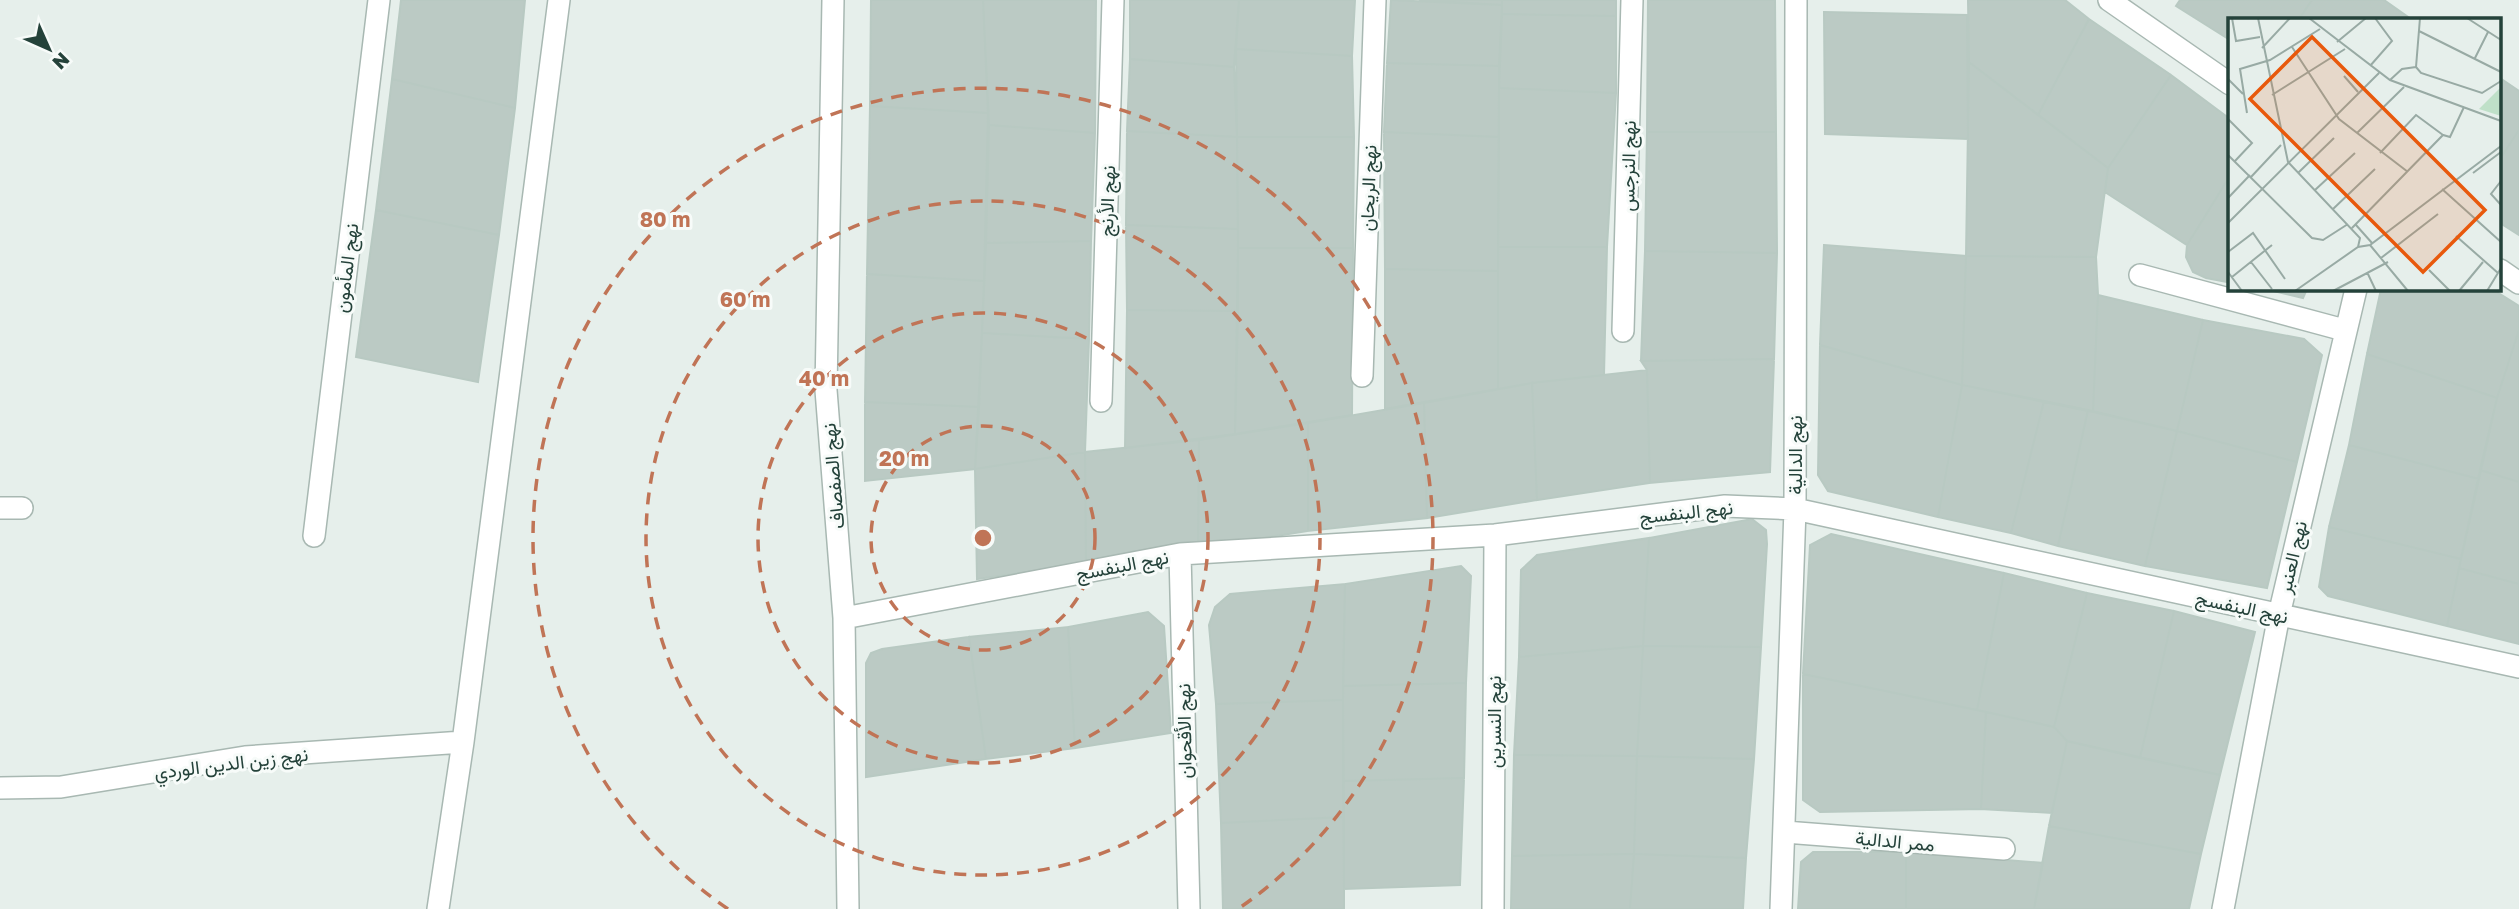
<svg xmlns="http://www.w3.org/2000/svg" width="2519" height="909" font-family="'Golos Text',Vazirmatn,sans-serif">
<rect width="100%" height="100%" fill="#e6efeb"/>
<path fill="#bbcac4" stroke="#b8c9c2" stroke-width="2" d="M401 0H525L515 108 392 79Z
M871 0H983L988 113 870 106Z
M983 0H1096L1095 133 989 125Z
M1130 0H1239L1234 67 1130 59Z
M1239 0H1355L1352 56 1236 49Z
M1391 0 1502 5 1499 66 1387 63Z
M1419 0H1502V5Z
M1502 0H1616V16L1502 14Z
M1648 0H1775L1776 132H1647Z
M1968 0H2065L2089 19 2038 115 1969 62Z
M2180 0H2312L2299 19H2230V40L2176 6Z
M2312 0H2384L2411 19H2299Z
M1824 12 1967 15 1968 139 1825 134Z
M1502 14 1616 16V93L1499 88Z
M2089 19 2171 75 2108 168 2038 115Z
M1236 49 1352 56 1354 137H1237Z
M1130 59 1234 67 1237 137 1127 131Z
M1969 62 2108 168 2096 257 1966 256Z
M1387 63 1499 66V137L1384 132Z
M2171 75 2230 119V176L2187 245 2105 192 2108 168Z
M2500 78 2519 91V130L2500 159Z
M392 79 515 108 499 235 376 210Z
M1499 88 1616 93 1607 247H1498Z
M870 106 988 113 984 281 867 274Z
M989 125 1095 133 1091 241 986 243Z
M2519 130V235L2500 223V159Z
M1127 131 1237 137 1238 229 1126 225Z
M1384 132 1499 137 1498 271 1385 269Z
M1647 132H1776L1777 253 1645 251Z
M1237 137H1354L1353 248H1238Z
M2230 176V282H2227L2206 278 2193 272 2186 257 2187 245Z
M376 210 499 235 478 382 356 357Z
M1126 225 1238 229V311L1127 310Z
M1091 241 1089 339 982 333 986 243Z
M1824 245 1966 256 1962 385 1820 345Z
M1498 247H1607L1604 375 1532 383 1498 389Z
M1238 248H1353L1352 415 1235 434Z
M1645 251 1777 253 1774 359 1641 361Z
M1966 256 2096 257 2098 295 2093 412 1962 385Z
M1385 269 1498 271V389L1385 409Z
M867 274 984 281 979 407 865 402Z
M2265 289H2307L2303 298Z
M2381 289H2492L2519 306V330L2497 398 2367 354Z
M2098 295 2203 320 2177 431 2093 412Z
M1127 310 1238 311 1235 434 1125 448Z
M2203 320 2304 339 2322 355 2297 462 2177 431Z
M2519 330V482L2480 470 2497 398Z
M982 333 1089 339 1085 452 975 469Z
M1820 345 1962 385 1938 517 1828 491 1818 475Z
M2367 354 2497 398 2479 479 2349 445Z
M1774 359 1770 472 1650 483 1647 370 1641 361Z
M1647 370 1650 483 1537 500 1532 383Z
M1532 383 1537 500 1427 518 1424 403Z
M1962 385 2044 401 2011 533 1938 517Z
M2044 401 2088 410 2058 546 2011 533Z
M865 402 979 407 975 469 865 481Z
M1424 403 1427 518 1308 531V423Z
M2088 410 2177 431 2145 566 2058 546Z
M1308 423V531L1198 548 1199 440Z
M2177 431 2297 462 2267 588 2145 566Z
M1199 440 1198 548 1086 564 1085 452Z
M2349 445 2479 479 2461 559 2329 527Z
M1085 452 1086 564 977 579 975 469Z
M2480 470 2519 482V584L2459 568Z
M1752 519 1766 530 1767 544 1761 647 1643 646 1649 538Z
M2329 527 2461 559 2447 626 2328 596 2319 587Z
M1831 534 2004 573 1977 710 1803 674 1810 545Z
M1649 538 1643 646 1519 657 1521 570 1537 555Z
M1461 566 1471 576 1466 683 1343 686 1345 584Z
M2459 568 2519 584V644L2447 626Z
M2004 573 2087 593 2054 727 1977 710Z
M1345 584 1343 700 1216 704 1209 625 1215 607 1230 594Z
M2087 593 2174 611 2140 758 2067 741 2054 727Z
M2174 611 2255 632 2220 775 2140 758Z
M1148 612 1164 626 1171 733 1075 748 1068 627Z
M1068 627 1075 748 986 759 969 637Z
M969 637 986 759 866 777V663L871 653 882 649Z
M1643 646 1637 756 1514 755 1519 657Z
M1643 646 1761 647 1754 759 1637 756Z
M1803 674 1986 712 1981 809 1820 812 1803 800Z
M1466 683 1464 778 1343 781V686Z
M1343 700 1344 817 1221 823 1216 704Z
M1986 712 2054 727 2067 741 2052 813 1981 809Z
M2067 741 2220 775 2201 854 2049 826Z
M1514 755 1637 756 1634 854 1512 856Z
M1637 756 1754 759 1746 858 1634 854Z
M1464 778 1460 885 1344 889 1343 781Z
M1344 817V909H1223L1221 823Z
M2049 826 2201 854 2189 909H2034Z
M1813 852H1906V909H1798L1801 862Z
M1906 852 2043 863 2034 909H1906Z
M1634 854 1630 909H1511L1512 856Z
M1634 854 1746 858 1743 909H1630Z"/>
<g fill="none" stroke-linecap="round" stroke-linejoin="round">
<g stroke="#a8b8b2" stroke-width="24">
<path id="street" d="M833 0 826 390 844 618 848 909
M2109 0 2230 84
M2500 270 2519 283
M2140 275 2344 330
M1623 331 1632 0
M1362 376 1375 0
M1101 401 1113 0
M0 508H22
M314 536 379 0
M1180 554 1189 909
M844 618 1180 554 1495 535 1725 506 1795 509 2519 667
M0 788 61 787 245 757 463 742
M1785 832 2004 849
M438 909 463 742 559 0
M1493 909 1495 535
M1781 909 1795 509 1796 0
M2223 909 2279 615 2356 289"/>
</g>
<use href="#street" stroke="#fff" stroke-width="21"/>
</g>
<g fill="none" stroke="#c07456" stroke-width="3.5" stroke-dasharray="12 9">
<circle cx="983" cy="538" r="112"/>
<circle cx="983" cy="538" r="225"/>
<circle cx="983" cy="538" r="337"/>
<path d="M728 909A450 450 0 1 1 1238 909"/>
</g>
<g text-anchor="middle" stroke-width="6" stroke-linejoin="round" paint-order="stroke">
<g font-size="19" fill="#24423a" stroke="#f7fbf9">
<text transform="translate(1628 166) rotate(-89)" y="7">نهج النرجس</text>
<text transform="translate(1368 188) rotate(-88)" y="7">نهج الريحان</text>
<text transform="translate(1107 201) rotate(-88)" y="7">نهج الأرنج</text>
<text transform="translate(346 268) rotate(-83)" y="7">نهج المأمون</text>
<text transform="translate(1795 455) rotate(-90)" y="7">نهج الدالية</text>
<text transform="translate(833 476) rotate(-95)" y="7">نهج الصفصاف</text>
<text transform="translate(1686 512) rotate(-6)" y="7">نهج البنفسج</text>
<text transform="translate(2292 557) rotate(-77)" y="7">نهج العنبر</text>
<text transform="translate(1122 565) rotate(-11)" y="7">نهج البنفسج</text>
<text transform="translate(2242 607) rotate(12)" y="7">نهج البنفسج</text>
<text transform="translate(1494 722) rotate(-90)" y="7">نهج النسرين</text>
<text transform="translate(1184 731) rotate(-91)" y="7">نهج الأقحوان</text>
<text transform="translate(231 763) rotate(-7)" y="7">نهج زين الدين الوردي</text>
<text transform="translate(1895 841) rotate(5)" y="7">ممر الدالية</text>
</g>
</g>
<g transform="translate(2228 18)">
<rect width="273" height="273" fill="#e6efeb"/>
<path d="M273 69V98L251 91Z" fill="#bfe0c8"/>
<path fill="none" stroke="#98aaa4" stroke-width="2" d="M4 0 8 23 32 19M30 0 60 144 132 220 130 229M81 0 162 62 273 103M239 0 273 22M191 13 273 54M109 24 138 0M64 29 111 101 180 154M34 30 62 0M247 40 260 14M142 48 164 23 147 0M188 49 193 55 254 75 273 63M188 49 192 0M116 58 130 74M0 61 15 76M162 62 174 51 188 49M44 77 117 31M19 95 12 51 42 42 92 11M0 101 24 125 7 143M129 115 176 69M152 135 188 97 215 117M0 137 84 220 95 222 120 206M70 155 106 120M245 155 273 134M23 159 53 127M273 163 263 176 273 187M214 171 273 224M87 172 127 135M0 180 22 157M105 191 147 151M0 205 151 55M128 207 144 225M124 210 215 117 222 119 236 89M228 218 270 255M142 227 180 273M0 234 25 215 57 261M153 240 210 196M23 244 44 271M201 252 222 273M0 254 14 273M139 254 148 273M4 259 44 227M67 273 130 229 142 227 273 128M105 273 160 244M231 273 255 244M259 273 273 250"/>
<path fill="#e8590c" fill-opacity="0.15" stroke="#e8590c" stroke-width="3.5" d="M84 19 257 192 195 254 22 81Z"/>
<rect width="273" height="273" fill="none" stroke="#24423a" stroke-width="3.5"/>
</g>
<circle cx="983" cy="538" r="10" fill="#c07456" stroke="#f7fbf9" stroke-width="3.5"/>
<g font-size="21" text-anchor="middle" font-weight="bold" fill="#c07456" stroke="#f7fbf9" stroke-width="6" stroke-linejoin="round" paint-order="stroke">
<text x="665" y="227">80 m</text>
<text x="745" y="307">60 m</text>
<text x="824" y="386">40 m</text>
<text x="904" y="466">20 m</text>
</g>
<g transform="translate(49 49) rotate(135)" stroke="#f7fbf9" stroke-width="5" paint-order="stroke">
<path d="M0-5L12 26L0 18L-12 26Z" fill="#24423a"/>
<text y="-10" font-size="19" font-weight="bold" text-anchor="middle" fill="#24423a">N</text>
</g>
</svg>
